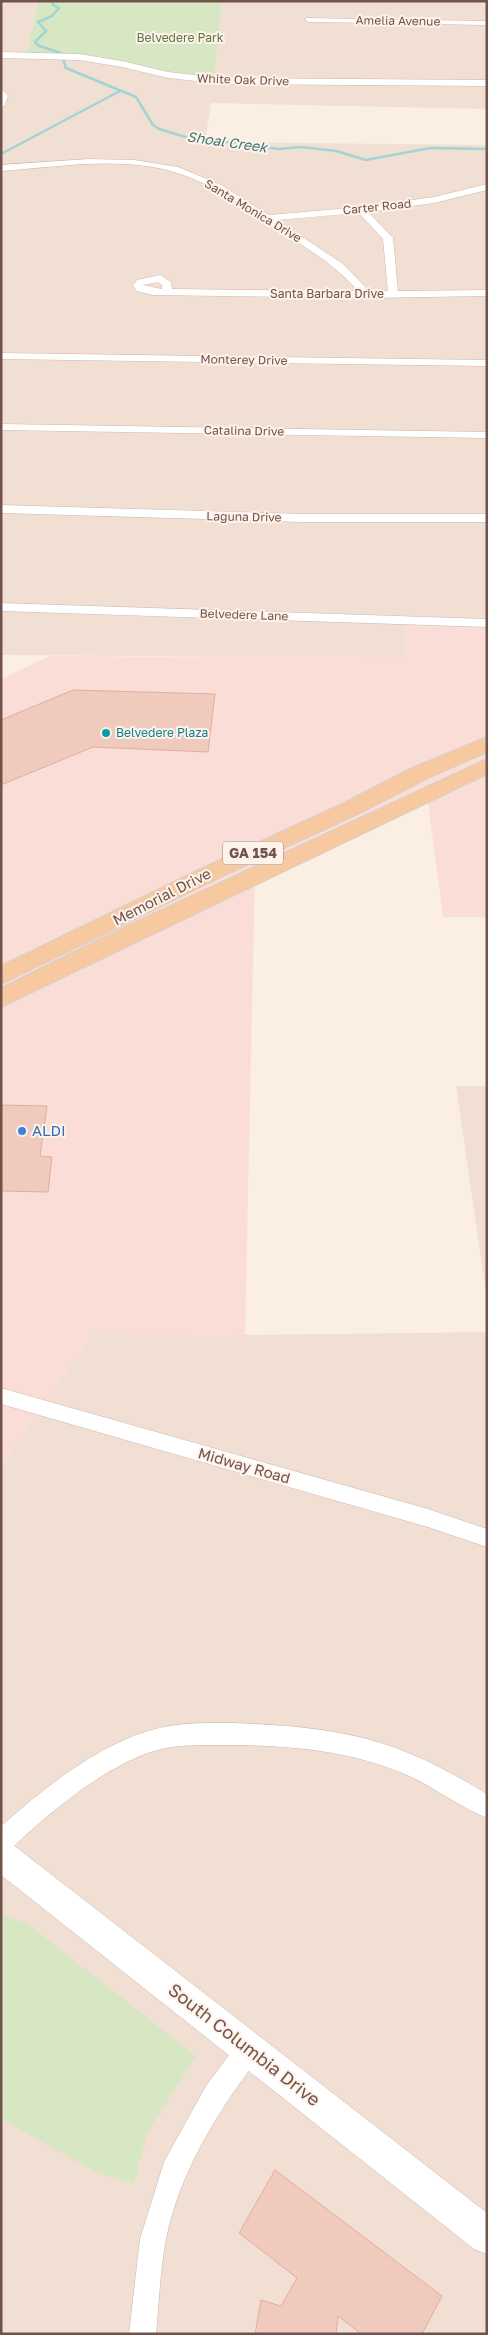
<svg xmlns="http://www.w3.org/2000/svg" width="488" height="2335" font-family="'Golos Text',sans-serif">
<rect width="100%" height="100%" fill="#fbefe4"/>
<path fill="#f2dfd3" d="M1 1H39L26 55 101 59 214 78 222 1H487V109L211 103 205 142 487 145V628L405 626 404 658 1 655Z
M456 1086H487V1300Z
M487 1332V2334H1V1464L93 1333 245 1335Z"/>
<path fill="#fbddd8" d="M404 626 487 628V917H443L427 796 255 872 245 1335 93 1333 1 1464V679L50 656 404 658Z"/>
<path fill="#d7e7c3" d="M39 1H222L214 79 159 74 101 59 26 55Z
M1 1915 28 1924 196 2056 147 2133 134 2184 98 2173 1 2119Z"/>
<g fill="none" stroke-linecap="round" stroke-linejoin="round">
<path stroke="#a1d4d4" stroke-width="2.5" d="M52 1 53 5 59 8 52 16 38 22 46 31 35 42 39 46 61 53 66 68 136 97 153 125 159 129 196 140 239 143 279 149 301 147 336 151 366 160 430 148 487 149
M1 154 120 91"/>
</g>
<path fill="#efcabd" stroke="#e0ae9f" d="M73 690 215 694 208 752 93 747 1 785V720Z
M1 1105 47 1106 40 1156 52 1157 48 1192 1 1191Z
M275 2170 442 2296 422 2334H361L338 2316 336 2334H255L261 2300 281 2306 297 2278 239 2233Z"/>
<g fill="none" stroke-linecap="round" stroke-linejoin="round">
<g stroke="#ceb7ae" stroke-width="1">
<path id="street" d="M306 18 487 21V25L309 22 305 20Z
M1 52 79 54 122 61 168 72 223 78 487 80V86L223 84 168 78 122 67 79 60 1 58Z
M1 88 8 96 5 105 1 108Z
M89 159 134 160 178 167 221 185 269 215 361 207 434 197 487 184V190L434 203 368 212 393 238 398 291 487 290V296L367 298 153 295 136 291 133 285 137 280 160 275 171 282 172 289 358 291C336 265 305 247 277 229 248 210 219 188 186 176 128 154 61 167 1 171V165ZM359 213 383 239 388 291H369L343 264 277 220ZM158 282 162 285V289L143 285Z
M1 353 487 360V366L1 359Z
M1 424 487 432V438L1 430Z
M1 505 303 514H487V522H303L1 513Z
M1 603 487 619V627L1 611Z
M1 1388 428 1509 487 1529V1547L428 1527 1 1404Z
M233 1723C284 1725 335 1728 384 1744 421 1756 454 1774 487 1794V1818C457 1806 431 1784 400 1772 344 1749 282 1745 222 1745 200 1745 176 1744 154 1751 105 1766 45 1815 9 1851L1 1854V1826L7 1821C49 1784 108 1738 164 1727 187 1722 210 1723 233 1723Z
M249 2037 258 2040 261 2049 258 2058C217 2113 180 2171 166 2239 160 2270 159 2303 156 2334H129L140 2239 164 2162 206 2086 240 2040Z"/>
</g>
<g stroke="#d0b6ac" stroke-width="1">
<path id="secondary" d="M1 1839 12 1844 487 2213V2254L474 2249 1 1875Z"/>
</g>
<g stroke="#d8cfcd" stroke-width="2">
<path id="primary" d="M487 737V752L428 778 358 814 225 875 1 984V966L209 865 342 804 412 768Z
M487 759V774L1 1007V988L116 931Z"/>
</g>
<use href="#street" fill="#fff" fill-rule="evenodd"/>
<use href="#secondary" fill="#fff" fill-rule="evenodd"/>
<use href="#primary" fill="#f6c9a0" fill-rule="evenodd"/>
</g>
<circle fill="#0f9aa8" stroke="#fef3ea" stroke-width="2" cx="106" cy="733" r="5"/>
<circle fill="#3f7fe0" stroke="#fef3ea" stroke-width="2" cx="22" cy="1131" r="5"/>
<g text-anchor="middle" stroke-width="4" stroke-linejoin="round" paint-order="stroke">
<g font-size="12" fill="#72534b" stroke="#fef3ea">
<text transform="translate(398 21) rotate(1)" y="4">Amelia Avenue</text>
<text transform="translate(243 80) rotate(2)" y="4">White Oak Drive</text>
<text transform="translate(377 207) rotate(-6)" y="4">Carter Road</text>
<text transform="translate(253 211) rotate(31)" y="4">Santa Monica Drive</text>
<text x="327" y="298">Santa Barbara Drive</text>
<text transform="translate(244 360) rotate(1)" y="4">Monterey Drive</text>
<text transform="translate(244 431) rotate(1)" y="4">Catalina Drive</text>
<text transform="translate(244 517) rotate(1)" y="4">Laguna Drive</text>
<text transform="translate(244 615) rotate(2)" y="4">Belvedere Lane</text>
</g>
<g font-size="12" fill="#5b7744" stroke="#fef3ea">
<text x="180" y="42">Belvedere Park</text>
</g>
<g font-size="12" fill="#0d838f" stroke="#fef3ea" text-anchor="start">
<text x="116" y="737">Belvedere Plaza</text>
</g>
<g font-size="14" font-style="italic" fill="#407676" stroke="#fef3ea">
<text transform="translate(227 142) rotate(8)" y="5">Shoal Creek</text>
</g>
<rect fill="#fef3ea" stroke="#9c837b" stroke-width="1" x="223" y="841.5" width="60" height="23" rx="4"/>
<g font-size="14" font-weight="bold" fill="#72534b">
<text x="253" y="858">GA 154</text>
</g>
<g font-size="15" fill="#72534b" stroke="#fef3ea">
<text transform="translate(162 897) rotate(-27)" y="5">Memorial Drive</text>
<text transform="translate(244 1466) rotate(16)" y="5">Midway Road</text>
</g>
<g font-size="15" fill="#366cbe" stroke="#fef3ea" text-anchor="start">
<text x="32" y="1136">ALDI</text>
</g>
<g font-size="18" fill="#72534b" stroke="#fef3ea">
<text transform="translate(244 2045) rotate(38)" y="6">South Columbia Drive</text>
</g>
</g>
<rect width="488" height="2335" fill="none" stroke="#72534b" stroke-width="5"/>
</svg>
